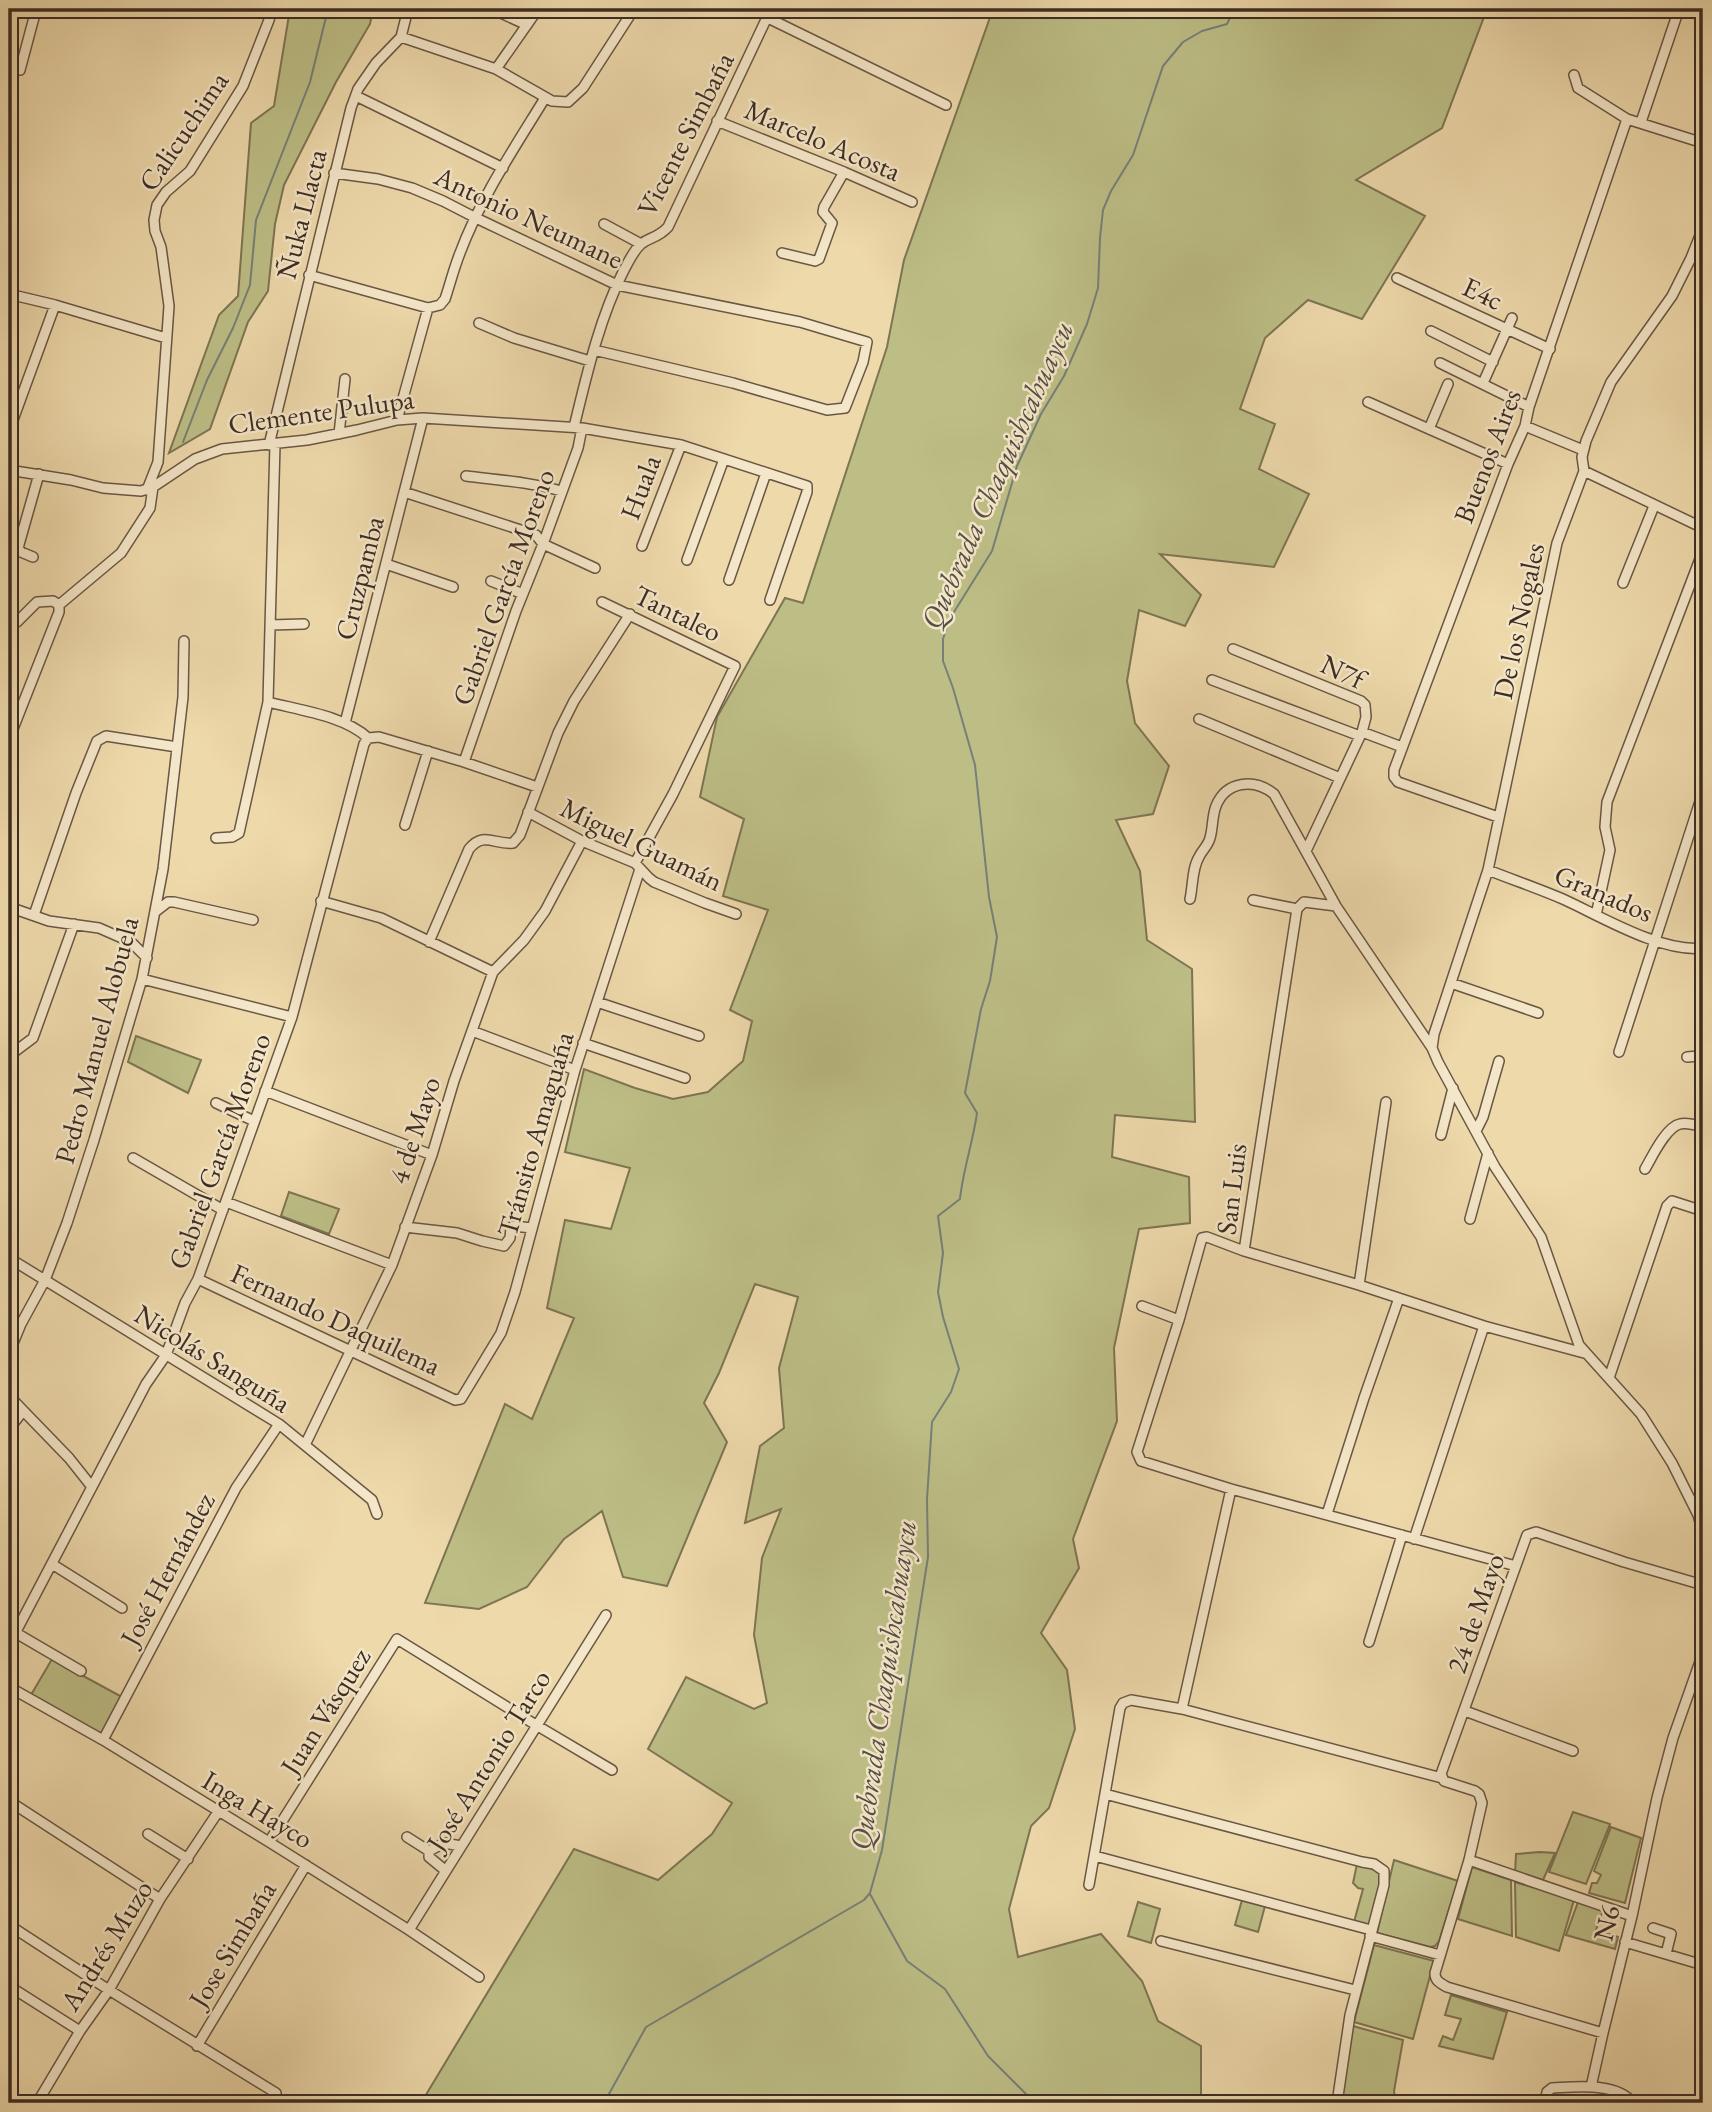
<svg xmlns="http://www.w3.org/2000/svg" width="1712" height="2112" font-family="'EB Garamond',serif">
<rect width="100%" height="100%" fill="#eed9ab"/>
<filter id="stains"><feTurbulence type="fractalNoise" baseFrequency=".00286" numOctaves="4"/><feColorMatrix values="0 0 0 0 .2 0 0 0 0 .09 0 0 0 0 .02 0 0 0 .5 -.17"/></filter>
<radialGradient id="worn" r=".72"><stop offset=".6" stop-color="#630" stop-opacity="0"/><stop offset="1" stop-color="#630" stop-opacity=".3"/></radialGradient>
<path fill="#bdbe86" stroke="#7d7554" stroke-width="2" d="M290 9H373L370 24 336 82 284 185 275 224 268 291 248 322 210 429 169 453 219 315 238 296 251 123 274 106Z
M993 9H1487L1442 128 1356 180 1425 216 1362 319 1308 300 1265 338 1240 409 1275 424 1259 469 1309 494 1274 567 1160 554 1201 595 1185 626 1139 610 1127 681 1135 723 1169 766 1153 814 1116 820 1140 871 1147 940 1192 969 1195 1122 1115 1115 1112 1157 1189 1177 1190 1223 1139 1229 1114 1348 1117 1421 1073 1539 1079 1568 1041 1633 1067 1670 1075 1729 1049 1808 1031 1826 1009 1909 1018 1957 1101 1934 1142 1981 1158 2021 1201 2046V2103H421L574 1849 658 1880 712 1834 732 1803 648 1749 686 1677 754 1709 767 1703 754 1635 762 1558 781 1509 745 1523 760 1446 784 1428 779 1368 798 1297 755 1284 719 1373 704 1403 727 1442 667 1586 623 1577 602 1511 564 1539 527 1587 479 1609 425 1603 505 1404 532 1419 574 1318 547 1308 565 1220 611 1229 630 1168 565 1152 584 1069 635 1088 673 1099 708 1092 743 1061 752 1021 730 1010 768 910 723 896 744 819 700 797 717 717 785 598 803 603 887 347 904 260Z
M136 1036 201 1060 188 1093 128 1062Z
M289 1192 339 1209 329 1234 281 1216Z
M52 1659 122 1697 101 1735 31 1695Z
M1573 1812 1610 1824 1586 1884 1549 1872Z
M1611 1827 1641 1838 1625 1903 1589 1893 1592 1883H1597L1601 1875 1594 1871Z
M1540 1852 1555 1853 1543 1880 1515 1873 1516 1854Z
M1394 1860 1458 1881 1439 1941 1435 1946 1430 1947 1377 1933Z
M1357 1864 1379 1871 1380 1886 1370 1925 1354 1922 1363 1889 1358 1888 1353 1883Z
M1472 1867 1511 1880 1512 1936 1458 1919Z
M1515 1882 1574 1900 1559 1951 1516 1937Z
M1242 1900 1265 1906 1258 1932 1235 1925Z
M1138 1902 1160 1909 1151 1943 1128 1936Z
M1578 1902 1603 1910 1596 1930 1618 1937 1615 1949 1566 1935Z
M1374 1945 1434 1961 1413 2039 1354 2022Z
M1451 1995 1507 2012 1493 2059 1439 2046 1443 2036 1453 2040 1461 2019 1445 2015Z
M1353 2026 1403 2040 1394 2091 1396 2103H1341Z"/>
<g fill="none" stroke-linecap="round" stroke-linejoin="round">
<path stroke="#768079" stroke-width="2" d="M183 442 207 380 233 328 250 285 256 220 310 82 328 9
M870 1894 907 1961 945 1989 988 2056 1035 2103
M604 2103 646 2027 864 1900 870 1893 882 1850 928 1557 927 1499 932 1422 951 1392 959 1369 943 1317 938 1292 943 1253 938 1216 960 1199C963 1170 973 1142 977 1113L965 1093 981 1009 990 981 997 937 989 897 975 765 953 688 943 661V639L949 620 992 551 1017 466 1041 414 1064 376 1087 324 1098 288 1100 238 1103 210 1111 191 1133 155 1163 66 1183 42 1202 31 1227 24 1234 9"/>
<g stroke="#695745" stroke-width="12">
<path id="minor" d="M492 9 527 25
M768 18 946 105
M401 37 496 69 552 101 568 102 583 88 634 9
M9 69 20 70 36 10
M496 69 538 9
M1574 75 1578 88 1627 119
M356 96 503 168
M717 121 844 172 912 202
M1641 122 1679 9
M334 173 378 179 412 188 443 201 476 218 617 285 800 322 867 342 863 362 845 408 827 410 733 383 594 350
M604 224 641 244
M782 253 815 261 819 259 832 223 823 212 824 207 844 172
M309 275 428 308
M1397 278 1550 349
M9 294 55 305 166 338
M479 323 514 338 590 361
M1431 331 1493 362
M1440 363 1529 407
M1483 383 1512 318
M1368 402 1508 464
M397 420 428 308 440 305 445 299C450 284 454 268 460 253 480 199 515 147 545 98
M1525 426 1583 450
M574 427C587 374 599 320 623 272 628 263 633 251 641 244 650 237 658 238 668 227L771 9
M1429 429 1448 384
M9 431 55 305
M339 434 345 379
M269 445 351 108 358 89 376 63 401 37 408 9
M9 470 71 480 103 488 141 491 153 487 195 459 222 449 307 440 357 430 397 420 423 418 582 428 681 445 807 486V492L770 600
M1584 471 1703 528
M466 476C498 480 530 482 561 491
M147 490 158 462 169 306 161 247 155 231 154 220 157 205 166 192 190 171 243 86 269 20 272 9
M404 492 536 535 543 544 595 568
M642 546 681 445
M33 557 21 552 18 548 39 474
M687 560 724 459
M386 564 453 587
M729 580 766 473
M491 581 523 594
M1623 583 1654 506
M602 602 735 666 673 794 635 863
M59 605 121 553 150 508 153 487
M9 625 17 622 37 602 53 601 59 605
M270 625 304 624
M1233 649 1361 701 1365 705 1366 717 1362 732 1306 851
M1212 680 1360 736
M268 702C299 710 345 716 368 738
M1199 719 1340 778
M345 723 423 418
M1362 732 1402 747
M9 739 59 612V605
M464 762 516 611 543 544 578 448 582 428
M528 812 582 841 635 863 649 878 654 882 705 903 736 914
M1498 817 1398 782 1394 777V770L1508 464 1525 426 1529 407 1627 119 1703 143
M405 825 428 751
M216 838 232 837 239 833 268 702 275 444
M1488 870C1513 880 1540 889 1565 900 1602 917 1662 953 1703 948
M1190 899C1193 886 1192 868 1199 857 1202 850 1208 846 1210 838 1213 828 1212 816 1216 806 1226 781 1254 778 1274 794L1336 906 1432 1048 1438 1062 1495 1167 1541 1237 1579 1345 1641 1414 1672 1463 1698 1515 1703 1533
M1253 900 1297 909
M321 901 381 918 493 972
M1336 906 1304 902 1297 909 1244 1251 1359 1285 1484 1326 1584 1353
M9 907 49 921 99 928 131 942 147 958
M155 912 168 902H174L253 920
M34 915 76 793 97 741 106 736 177 747
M1596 915 1610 850 1605 827 1607 802 1703 551
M429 942 469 849C484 831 494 845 513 843L520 835 558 733 574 701 630 614
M142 979 292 1017
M1451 983 1538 1013
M597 1002 699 1036
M472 1031 575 1070
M583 1043 685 1078
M1432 1048 1434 1034 1488 870 1557 543 1584 471 1582 457 1586 441 1611 382 1672 296 1691 258 1703 228
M1619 1052 1703 792
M9 1056 33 1038 74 924
M1687 1057 1699 1056 1703 1052
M265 1091 432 1155
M216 1103 254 1121
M1476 1131 1483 1117 1499 1061
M1441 1135 1453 1088
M133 1158 223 1210
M1645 1169C1652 1157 1666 1127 1680 1124 1687 1122 1696 1125 1703 1127
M226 1202 392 1265
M1470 1219 1488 1153
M405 1227 457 1233 482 1241 504 1246 510 1238 511 1228 513 1226 532 1228
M9 1258 279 1424 372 1500 377 1514
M198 1279 455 1400 461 1399 501 1333 515 1292 575 1070 640 869
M1359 1285 1386 1102
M1142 1306 1179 1320 1137 1452 1141 1461 1231 1489 1516 1566
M1179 1320 1202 1238 1207 1237 1244 1251
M9 1353 21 1324 45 1280 67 1223 94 1140 142 979 163 869 183 697 184 641
M1609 1378 1667 1206 1672 1201 1703 1211
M9 1396 69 1458 92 1487
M9 1429 23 1411
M305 1445 392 1265 432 1155 454 1081 493 972 524 940 545 911 582 841
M1327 1514 1364 1398 1399 1298
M1414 1539 1484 1326
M52 1564 122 1608
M1703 1585 1624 1562 1536 1532 1527 1535 1441 1774 1444 1781 1475 1791 1479 1794 1482 1803 1469 1860 1435 1973C1435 1981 1440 1983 1447 1987L1603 2033 1632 1916 1657 1798 1673 1738 1703 1653
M16 1633 81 1671
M1369 1642 1402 1535
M9 1645 146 1384 166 1355 185 1303 198 1279 292 1017 364 744 368 738 379 737 464 762 537 787
M9 1687 103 1740 269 1842 409 1930 479 1977
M1182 1709 1231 1489
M1465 1711 1573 1751
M103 1740 236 1488 279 1424
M1105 1794 1362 1862 1374 1864 1384 1871V1885L1350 2015 1337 2103
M9 1801 160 1899
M148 1834 188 1859
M407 1837 429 1851 444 1843 461 1846
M269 1842 397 1639 536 1725 612 1770
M429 1851V1857L446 1871
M1095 1856 1371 1930
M1469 1860 1632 1916
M1089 1885 1120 1708 1123 1703 1131 1700 1182 1709 1442 1778
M9 1925 109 1990 276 2093
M1653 1928 1671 1934 1666 1954
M409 1930 606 1615
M1370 1936 1440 1955
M1161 1941 1355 1990
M1625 1942 1703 1965
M9 1986 80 2031
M197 2046 306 1865
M1591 2087 1603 2033
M37 2103 80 2031 109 1990 160 1899 218 1812
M1545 2103 1547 2092 1552 2088C1576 2087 1616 2082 1633 2103"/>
</g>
<use href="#minor" stroke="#f4e6c8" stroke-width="9"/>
</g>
<g text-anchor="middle" stroke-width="5" stroke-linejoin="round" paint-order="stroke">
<g font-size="28" fill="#3d2c23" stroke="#f4e6c8">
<text transform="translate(183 131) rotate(-56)" y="10">Calicuchima</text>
<text transform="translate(685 134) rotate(-63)" y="10">Vicente Simbaña</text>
<text transform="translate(823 140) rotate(23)" y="10">Marcelo Acosta</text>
<text transform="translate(301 214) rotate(-76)" y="10">Ñuka Llacta</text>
<text transform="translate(529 217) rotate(25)" y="10">Antonio Neumane</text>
<text transform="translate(1483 293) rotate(25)" y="10">E4c</text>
<text transform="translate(321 411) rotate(-8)" y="10">Clemente Pulupa</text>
<text transform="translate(1487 456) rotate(-69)" y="10">Buenos Aires</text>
<text transform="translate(640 487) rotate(-69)" y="10">Huala</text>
<text transform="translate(359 578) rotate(-76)" y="10">Cruzpamba</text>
<text transform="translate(503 587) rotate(-70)" y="10">Gabriel García Moreno</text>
<text transform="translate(678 613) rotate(26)" y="10">Tantaleo</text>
<text transform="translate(1518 621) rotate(-78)" y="10">De los Nogales</text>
<text transform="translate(1343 671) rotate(25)" y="10">N7f</text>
<text transform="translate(642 844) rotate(26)" y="10">Miguel Guamán</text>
<text transform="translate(1604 893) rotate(23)" y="10">Granados</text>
<text transform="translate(96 1040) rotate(-75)" y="10">Pedro Manuel Alobuela</text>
<text transform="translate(414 1130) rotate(-72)" y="10">4 de Mayo</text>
<text transform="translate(535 1134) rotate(-74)" y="10">Tránsito Amaguaña</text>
<text transform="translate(219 1151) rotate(-70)" y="10">Gabriel García Moreno</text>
<text transform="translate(1231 1189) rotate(-83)" y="10">San Luis</text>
<text transform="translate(336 1319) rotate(25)" y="10">Fernando Daquilema</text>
<text transform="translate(213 1358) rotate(32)" y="10">Nicolás Sanguña</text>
<text transform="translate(167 1569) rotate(-62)" y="10">José Hernández</text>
<text transform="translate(1475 1613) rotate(-71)" y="10">24 de Mayo</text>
<text transform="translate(325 1711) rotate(-58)" y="10">Juan Vásquez</text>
<text transform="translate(488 1760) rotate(-58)" y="10">José Antonio Tarco</text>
<text transform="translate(258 1809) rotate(31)" y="10">Inga Hayco</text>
<text transform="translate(1606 1923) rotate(-77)" y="10">N6</text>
<text transform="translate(232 1944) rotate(-59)" y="10">Jose Simbaña</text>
<text transform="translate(106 1945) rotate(-58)" y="10">Andrés Muzo</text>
</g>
<g font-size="30" font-style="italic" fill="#554f47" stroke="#f4e6c8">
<text transform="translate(997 475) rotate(-66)" y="10">Quebrada Chaquishcahuaycu</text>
<text transform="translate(883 1685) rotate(-82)" y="10">Quebrada Chaquishcahuaycu</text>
</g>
</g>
<rect width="1712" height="2112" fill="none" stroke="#eed9ab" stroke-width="35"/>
<rect x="10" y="10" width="1691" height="2091" fill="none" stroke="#3d2c23" stroke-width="3.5"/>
<rect x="18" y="18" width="1677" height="2077" fill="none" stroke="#3d2c23" stroke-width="2"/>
<rect width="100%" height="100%" filter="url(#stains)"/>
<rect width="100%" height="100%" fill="url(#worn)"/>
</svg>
